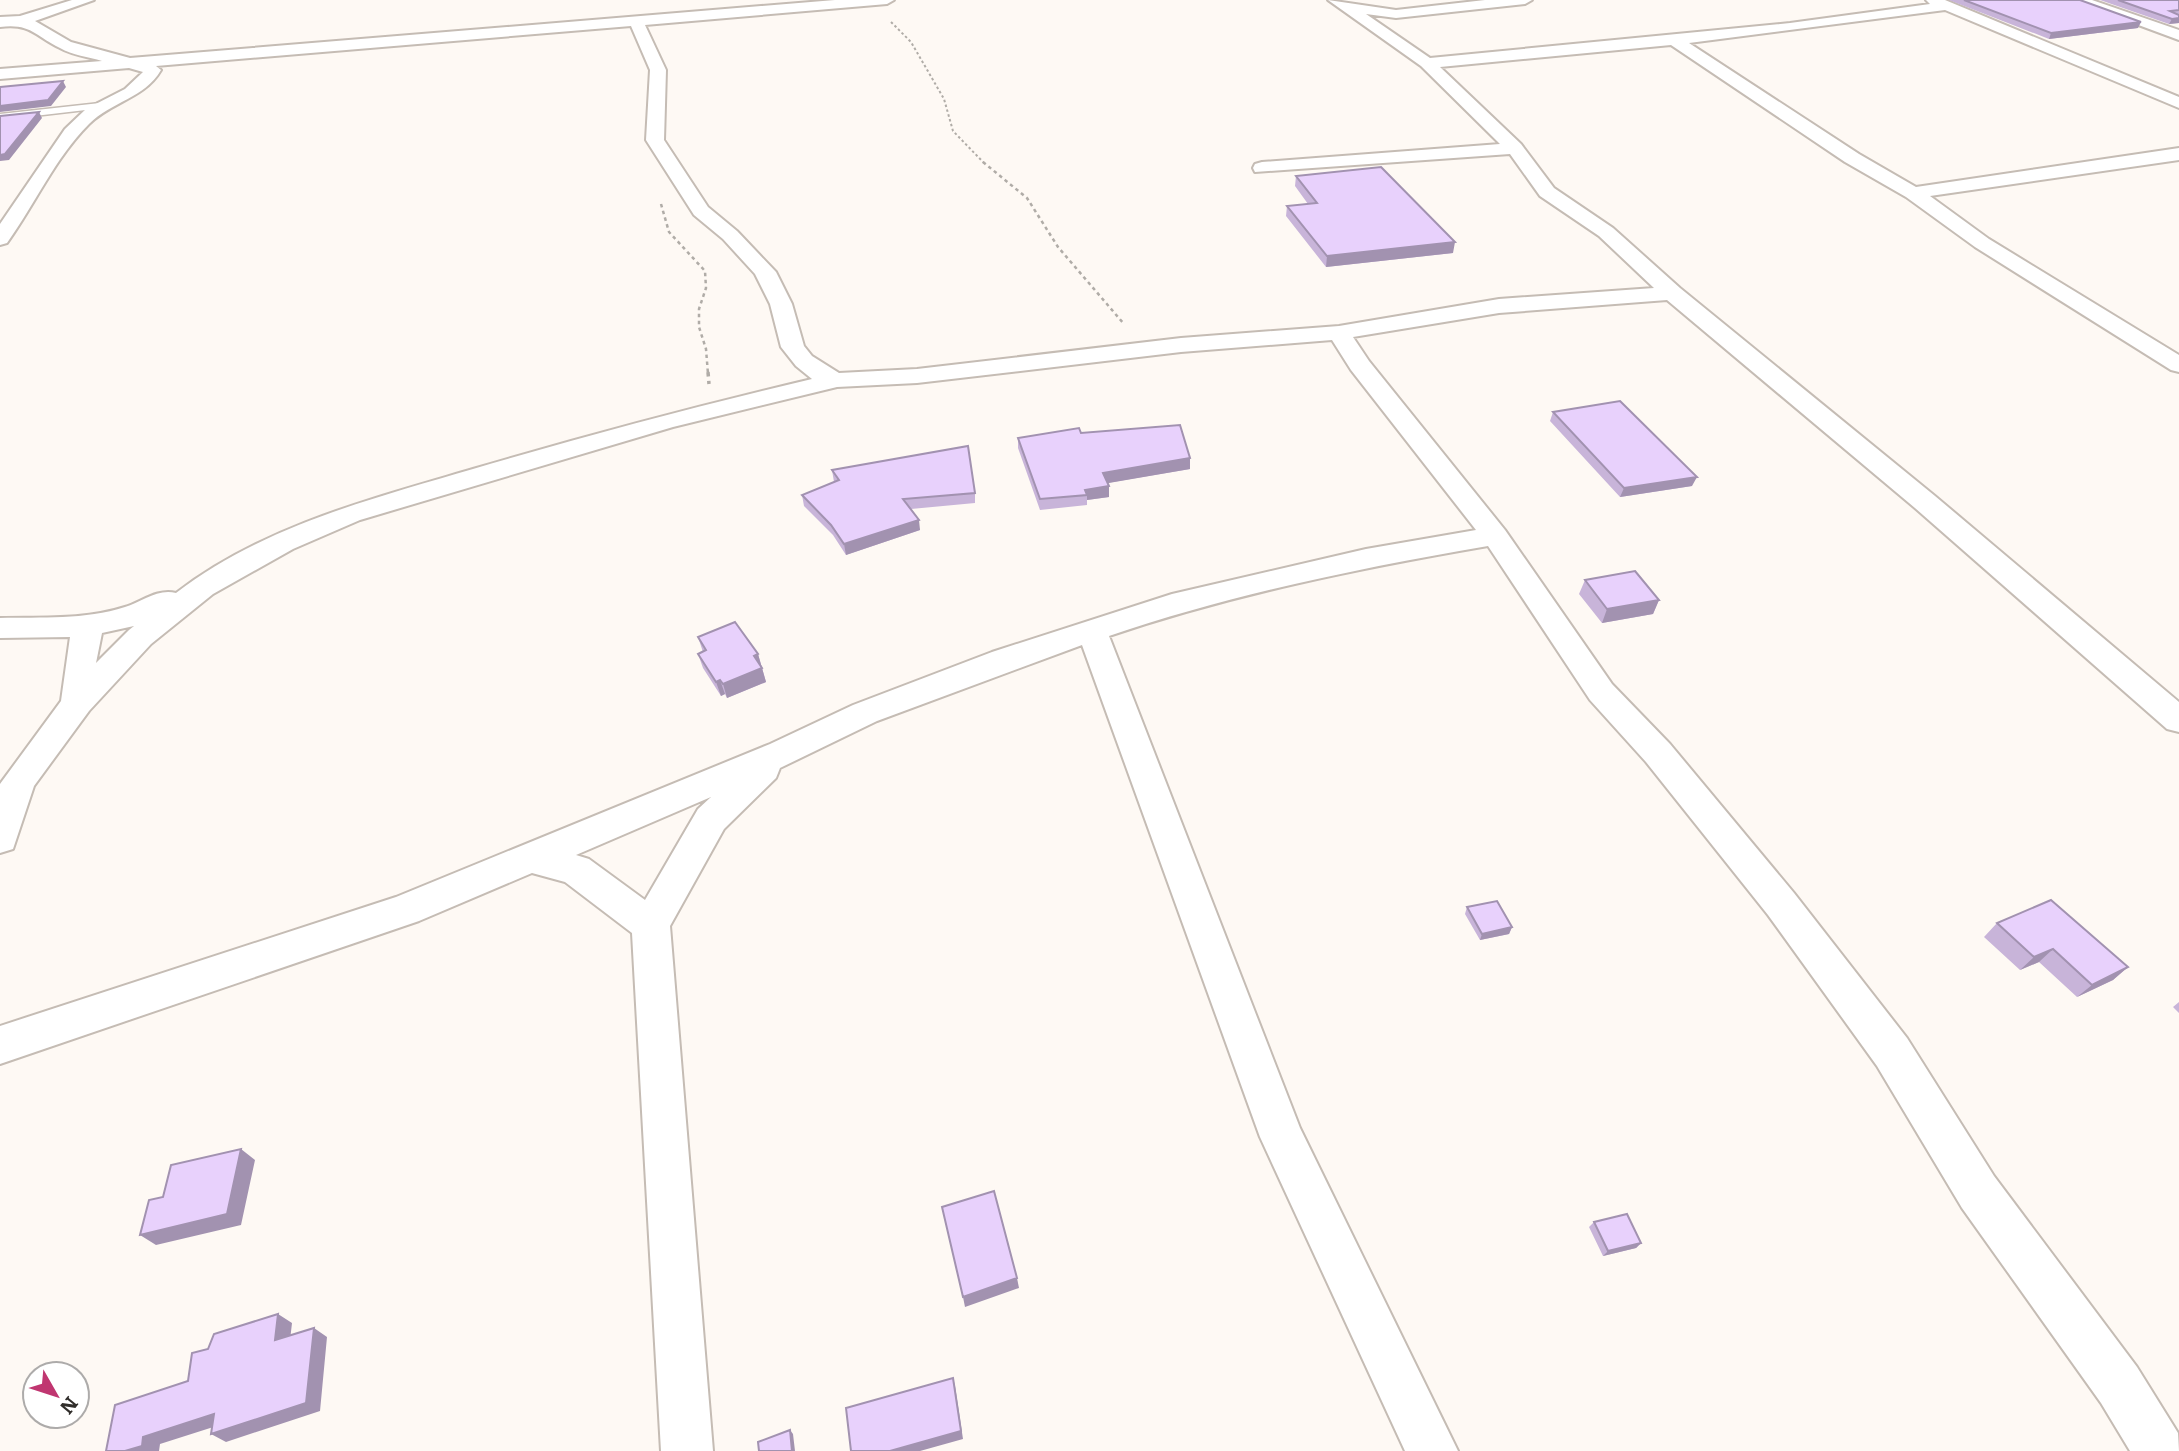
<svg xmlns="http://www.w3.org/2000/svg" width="2179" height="1451" font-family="Literata,serif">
<rect width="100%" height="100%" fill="#fef9f4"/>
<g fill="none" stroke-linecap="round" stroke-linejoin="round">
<g stroke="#c5bcb4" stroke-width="3">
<path id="service" d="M100 103 103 108 0 120V114Z"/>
</g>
<g stroke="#c5bcb4" stroke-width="4">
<path id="minor" d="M72 0H94L35 21 71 42 130 58 835 0H894L887 4 645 25 666 70 664 140 708 207 737 231 776 272 792 304 804 346 812 356 839 373 917 369 1181 338 1339 326 1499 299 1654 288 1599 236 1540 196 1510 154 1255 172 1253 168 1255 164 1262 162 1500 144 1421 66 1328 0 1396 10 1485 0H1532L1525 4 1396 18 1366 14 1430 58 1790 23 1930 4 1926 0H1945L2179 97V108L1945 10 1689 43 1859 154 1916 187 2179 148V160L1930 196 1989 239 2179 355V372L2171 370 1975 247 1906 197 1845 162 1671 45 1440 67 1521 144 1554 188 1613 228 1680 288 1935 496 2179 702V732L2167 729 1915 508 1667 300 1499 313 1353 337 1369 361 1505 530 1612 684 1670 744 1794 893 1907 1038 1994 1176 2137 1367 2178 1433 2179 1451H2130L2101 1403 1962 1208 1877 1066 1768 915 1646 762 1590 700 1488 546C1360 568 1233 594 1109 636L1300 1128 1458 1451H1405L1260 1137 1082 645 877 721 780 768 776 778 724 829 670 926 713 1451H661L632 933 565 882 532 873 419 921 0 1064V1026L396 897 770 744 853 705 992 652 1172 594 1366 549 1476 530 1351 370 1332 340 1181 352 917 383 837 387 673 427 360 520 293 549 213 594 151 644 89 711 34 786 13 849 0 853V784L61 701 70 637 0 638V618C41 617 85 620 125 607 141 602 158 588 176 593 261 527 371 499 473 469 585 436 698 406 812 379L796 366 781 347 770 304 755 274 723 239 694 215 646 140 650 70 631 26 156 66 161 70C144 99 112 101 89 124 55 158 35 204 7 243L0 245V224L65 129 86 109 125 89 143 72 129 68 0 79V69L102 61C89 57 72 55 60 48 35 36 31 23 0 27V17L20 16ZM134 626 129 630 96 663 102 633ZM711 797 698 809 645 900 589 859 576 855Z
M2071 0H2092L2179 30V40Z"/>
</g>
<path stroke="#b0aca7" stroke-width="2" stroke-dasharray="2.5 2.5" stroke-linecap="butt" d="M891 22 911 42 944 99 953 131 985 164"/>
<path stroke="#b0aca7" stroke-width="2.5" stroke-dasharray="3.5 3.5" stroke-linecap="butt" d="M983 162 1027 198 1058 247 1124 324
M661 204 669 232 705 271 706 288 699 309V327L706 349 708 374"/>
<path stroke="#b0aca7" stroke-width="3.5" stroke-dasharray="4.5 4.5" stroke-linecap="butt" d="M708 372 709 384"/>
<use href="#service" fill="#fff" fill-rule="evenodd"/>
<use href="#minor" fill="#fff" fill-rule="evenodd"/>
</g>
<path fill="#c8b4d9" d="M1949 0H2080L2138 28 2049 39Z
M2100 0H2179V23L2169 24Z
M1296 176 1453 253 1326 267 1286 216 1287 206 1308 204 1295 186Z
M1553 412 1692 486 1620 497 1550 421Z
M1081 433 1190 458V469L1107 483 1109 497 1087 500V505L1040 510 1018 448V438Z
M832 470 975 493V503L911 509 920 530 846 555 833 535 804 506 802 495 834 482Z
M1585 580 1659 600 1653 614 1602 623 1579 594Z
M698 637 758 654 766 682 727 698 725 694 721 696 703 668 698 654 703 652Z
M1467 907 1512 927 1509 934 1480 940 1465 914Z
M1997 923 2128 967 2113 980 2077 997 2039 962 2020 970 1984 937Z
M2179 1002V1013L2173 1007Z
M1594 1222 1641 1243 1636 1248 1603 1256 1589 1227Z"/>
<path fill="#a292b0" d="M2179 18V23L2169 24 2172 19Z
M2141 22 2138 28 2049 39 2051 33Z
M63 81 66 87 51 106 0 112V106Z
M39 112 42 118 9 160 0 161V155Z
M1455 242 1453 253 1326 267 1327 256Z
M1190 458V469L1103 484V473Z
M1697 477 1692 486 1620 497 1624 488Z
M1109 486V497L1087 500V495L1085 490Z
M919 520 920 530 846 555 844 544Z
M1659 600 1653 614 1602 623 1607 609Z
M758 654 766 682 727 698 723 684Z
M720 680 725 694 721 696 716 682Z
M1512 927 1509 934 1480 940 1482 934Z
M2053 949 2039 962 2020 970 2034 957Z
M2128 967 2113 980 2077 997 2092 985Z
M241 1149 255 1160 241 1225 156 1245 140 1235Z
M1641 1243 1636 1248 1603 1256 1608 1251Z
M1017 1278 1019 1288 965 1307 963 1297Z
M278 1314 292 1323 289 1349 275 1340Z
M314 1328 327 1337 320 1411 226 1442 211 1434Z
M953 1378 955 1386 963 1439 920 1451H890Z
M214 1414 229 1422 160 1444 159 1451H125L143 1437Z
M790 1430 793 1434 795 1451H792Z"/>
<path fill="#e8d1fc" stroke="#a292b0" stroke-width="2" d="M1964 0H2080L2141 22 2051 33Z
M2118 0H2179V10L2170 11 2179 15V18L2172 19Z
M63 81 48 100 0 106V87Z
M39 112 5 154 0 155V116Z
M1381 167 1455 242 1327 256 1287 206 1317 203 1296 176Z
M1620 401 1697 477 1624 488 1553 412Z
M1180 425 1190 458 1103 473 1109 486 1085 490 1087 495 1040 499 1018 438 1079 428 1081 433Z
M968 446 975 493 903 499 919 520 844 544 831 525 802 495 839 480 832 470Z
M1635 571 1659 600 1607 609 1585 580Z
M735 622 758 654 754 656 762 668 723 684 720 680 716 682 698 654 706 650 698 637Z
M2051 900 2128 967 2092 985 2053 949 2034 957 1997 923Z
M1497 901 1512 927 1482 934 1467 907Z
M241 1149 227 1214 140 1235 149 1200 163 1197 171 1165Z
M994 1191 1017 1278 963 1297 942 1207Z
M1627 1214 1641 1243 1608 1251 1594 1222Z
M278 1314 275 1340 314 1328 306 1403 211 1434 214 1414 143 1437 142 1446 125 1451H106L115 1405 188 1381 192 1353 208 1349 214 1334Z
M953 1378 961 1431 890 1451H851L846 1408Z
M790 1430 792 1451H759L758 1442Z"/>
<g transform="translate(56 1395) rotate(129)"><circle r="33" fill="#ffffff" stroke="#adabaa" stroke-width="2"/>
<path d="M0-5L12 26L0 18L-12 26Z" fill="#c03670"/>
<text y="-10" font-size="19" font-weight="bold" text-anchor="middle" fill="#312e2b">N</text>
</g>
</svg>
